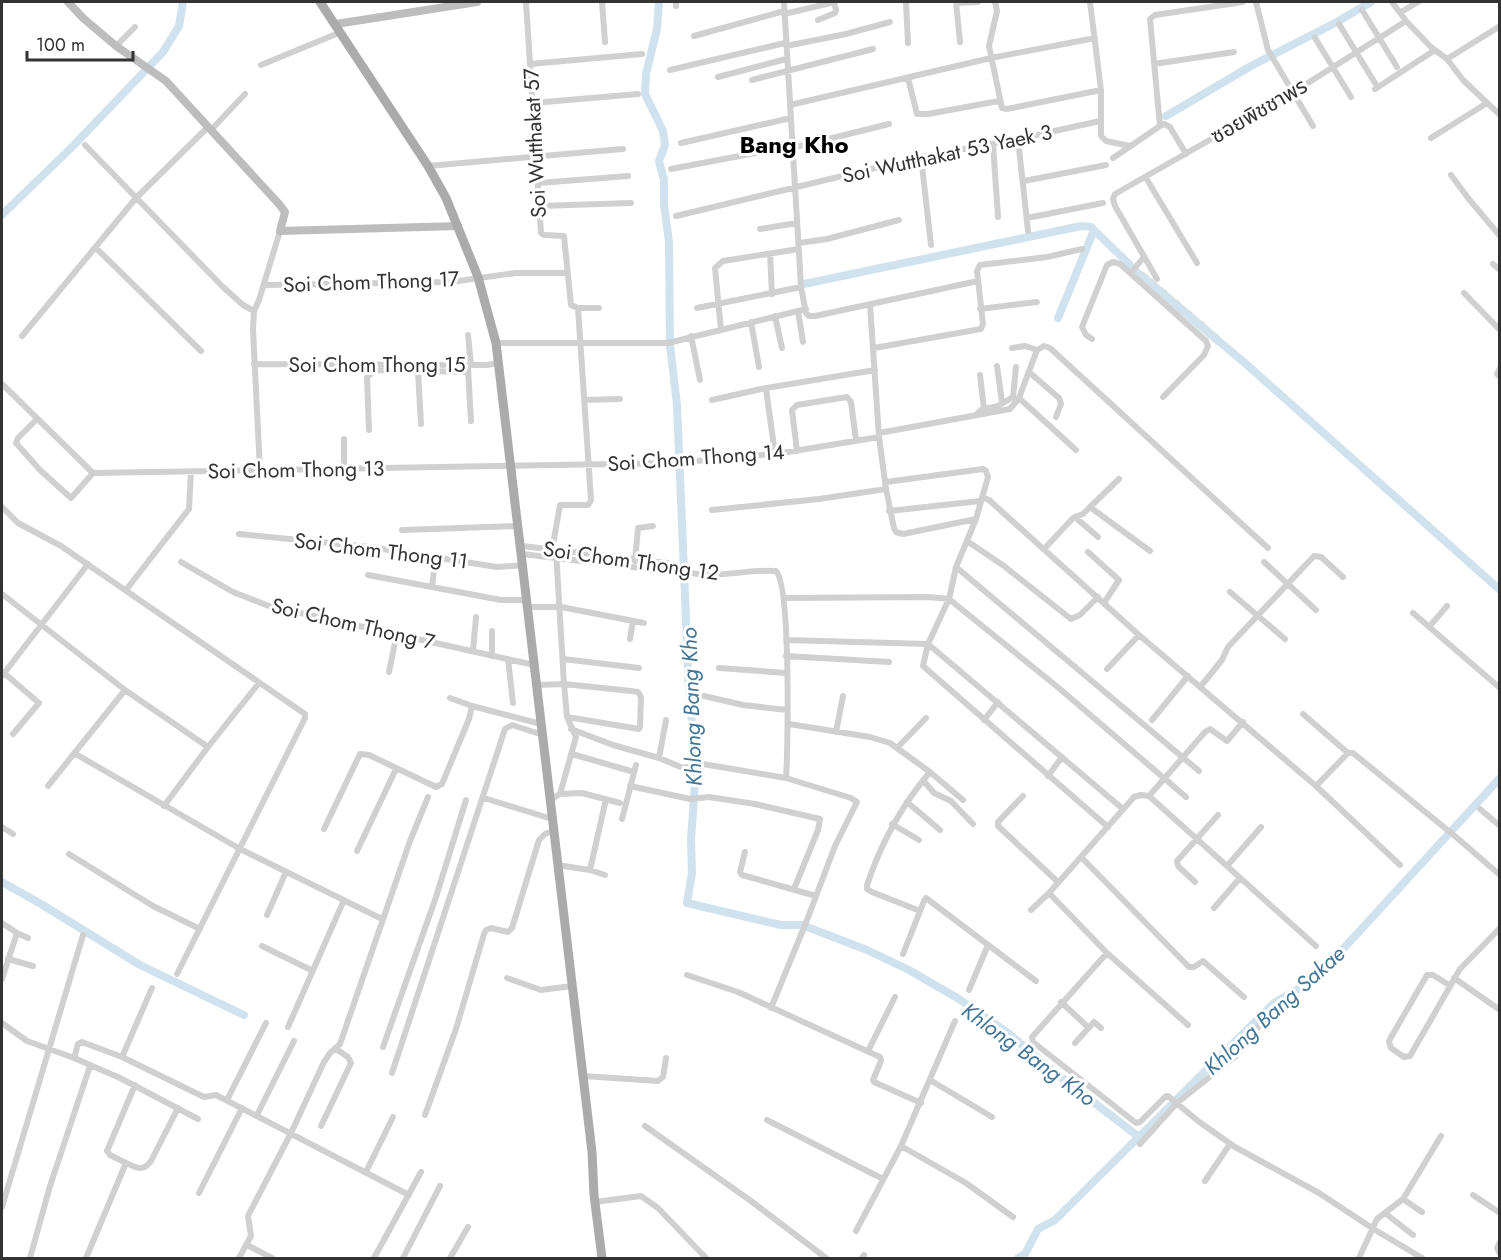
<svg xmlns="http://www.w3.org/2000/svg" width="1501" height="1260" font-family="Jost,'Noto Sans Thai',sans-serif">
<defs>
<pattern id="wetland-marsh" width="20" height="14" patternUnits="userSpaceOnUse" patternTransform="scale(1.5)"><rect width="20" height="14" fill="#e6ecdf"/><path d="M1 5h8M5 5V1M11 12h8M15 12V8" fill="none" stroke="#c6cbc0"/></pattern>
</defs>
<rect width="100%" height="100%" fill="#fff"/>
<path fill="url(#wetland-marsh)" d="M1143 271 1221 337 1216 345 1139 277Z"/>
<g fill="none" stroke-linecap="round" stroke-linejoin="round">
<path stroke="#cfe2ee" stroke-width="8" d="M659 2 657 29 646 74 645 94 663 131 665 145 659 161 664 180V204L669 242 670 345 677 405 689 691 696 768 691 840 692 873 687 903 781 925H802L867 950 909 970 959 999 1008 1033 1053 1071 1139 1137
M1166 116 1251 66 1335 23 1371 2
M2 215 73 146 163 52 179 26 183 2
M1138 273 1246 364 1500 590
M804 284 1081 226 1091 227 1130 265
M1058 318 1094 230
M2 882 41 904 140 965 244 1015
M1018 1258 1025 1254 1038 1229 1055 1220 1274 1003 1300 988 1322 972 1500 778"/>
<path stroke="#d0d0d0" stroke-width="6" d="M526 2 541 233 544 235 564 236 571 305 578 308H599
M602 2 605 42
M676 2V6
M784 2 801 287 806 313 809 316H815L978 281
M906 2 908 43
M956 2 960 42
M995 2 997 11 989 46 1002 108 1007 109 1101 90
M1090 2 1101 90V136L1106 141 1130 146
M1256 2 1268 50 1313 126
M1392 2 1406 21 1431 47 1447 59 1463 80 1500 115
M957 3 978 2
M1362 10 1397 67
M1401 12 1418 2
M784 14 835 2
M818 20 835 13 836 10 834 2
M1339 24 1375 83
M694 36 784 11
M1315 38 1351 97
M116 46 135 27
M786 46 846 34 890 22
M1447 59 1500 26
M530 64 642 54
M1154 64 1234 52
M261 65 341 32
M670 70 785 43
M718 77 786 59
M908 78 917 114H928L999 101
M752 80 873 49
M1375 89 1435 50
M533 103 638 94
M790 105 991 58 1095 38
M211 130 245 94
M1431 138 1487 103
M1018 139 1028 231
M681 143 791 118
M993 144 998 217
M85 145 223 287 243 305 254 311
M792 148 889 124
M1186 154 1170 127 1164 124 1160 126 1150 19 1155 15 1243 2
M921 157 931 245
M1113 158 1160 126
M428 166 623 149
M671 169 792 146
M1451 175 1468 198 1500 236
M1146 178 1197 263
M1024 181 1106 165
M539 183 628 176
M540 206 631 203
M676 216 921 157 1018 139 1100 121
M1027 218 1103 203
M760 229 797 223
M799 243 827 239 899 220
M96 248 201 351
M770 254 772 294
M1493 264 1500 270
M1131 273 1143 258
M1157 279 1115 206 1113 199 1115 194 1292 93 1406 21
M264 285 451 282 516 273H568
M1464 293 1500 330
M870 305 879 437 886 489 894 528 896 532 903 534 976 519
M697 308 801 287
M980 309 1037 302
M798 311 803 342
M775 316 782 348
M751 322 759 367
M721 330 715 268 723 261 799 249
M468 335 471 365
M22 336 136 198 208 127
M691 336 700 380
M1092 339 1086 335 1082 327 1107 265 1113 262 1120 264 1206 341 1208 346 1204 355 1163 397
M496 343H668L806 309
M874 348 981 329 983 324 977 271 980 265 1047 257 1082 249
M1012 348 1025 346 1037 350
M254 364 487 365 499 363
M997 366 1002 402
M468 368 471 421
M1500 368 1497 374 1500 377
M418 371 421 424
M1029 372 1059 398 1061 404 1056 417
M980 375 984 409
M2 384 93 473 675 463 782 453 879 437
M766 389 775 454
M1019 398 1076 450
M584 400 620 399
M712 400 761 389 875 370
M976 415 981 410 998 406 1013 397 1016 367
M37 419 18 438 16 443 40 470 71 498 93 473
M369 430 367 377 376 370 468 372
M879 433 1010 409 1019 398 1037 350 1044 346 1050 348 1268 548
M344 439V469
M797 451 792 410 797 405 847 397 851 402 856 440
M260 471 253 330 254 311 259 300 280 231
M886 482 983 469 986 471 988 477 976 519 956 567 949 599 928 644 923 666 1108 827
M982 497 989 500 1139 635 1316 786 1400 865
M2 507 18 523 61 546 305 714V718L177 974
M1090 507 1119 479
M712 510 819 499 886 489
M889 511 980 501
M1075 517 1098 537
M402 530 519 526
M239 534 370 547 497 567 524 565
M967 541 1004 566 1071 619 1080 615 1098 597
M522 546 667 563C678 567 686 573 698 574 725 577 751 569 776 571 791 586 788 749 786 778
M1044 549 1073 518 1083 514 1090 507 1150 551
M552 550 560 505H588L591 500 578 308
M1088 552 1119 580 1104 603
M522 554 649 569 672 572 677 570
M635 561 638 528 653 526
M181 562 233 592 269 606 534 665
M1264 562 1316 610
M956 567 1199 771
M368 575 501 600H527
M432 587 434 570
M126 590 189 509 191 472
M1230 592 1285 639
M2 594 125 690 208 747
M784 598 928 597 949 599 1060 689 1186 797
M528 607H561L644 623
M1413 613 1500 688
M1429 627 1447 606
M630 639 633 621
M786 640 928 644 1123 809
M473 651 476 617
M492 656V631
M786 656 889 662
M508 659 513 703
M563 659 639 668
M719 668 786 673
M1107 669 1139 635
M389 672 397 633
M4 673 39 703 13 734
M2 676 88 564
M536 685 564 684 631 691 638 692 641 697 640 727 639 729 567 717
M1201 686 1222 660 1228 647 1314 556 1321 557 1343 577
M704 696 743 705 787 710
M450 698 472 706
M1303 714 1348 753
M984 720 998 702
M1152 720 1188 676
M789 724 870 737 890 743 930 772C901 806 881 843 867 885V889L872 892 920 911
M571 729 613 745 659 758 683 768 703 764 786 778 851 798 857 802 835 846 807 920 771 1008
M836 732 843 696
M898 747 926 718
M74 753 240 849 382 919
M572 754 634 772
M659 758 666 720
M930 772 963 800
M1048 776 1062 757
M923 780 934 793 951 801 973 824
M48 786 125 690
M630 786 690 799 709 797 755 804 820 819 818 830 794 889
M1316 786 1348 753H1353L1456 837 1500 875
M560 794 582 793 620 803
M1023 796 998 822V826L1058 882
M1149 796 1205 732 1210 729 1227 741 1243 722
M484 798 552 819
M550 800 560 794 576 737 567 717 564 684 556 551
M907 802 940 830
M164 806 208 747 259 683
M1480 809 1500 826
M622 819 636 765
M892 824 919 840
M2 827 13 834
M324 829 360 754 369 755 436 787 442 784 469 719 472 706 541 724
M357 851 396 769
M745 852 740 872 742 875 816 896
M69 854 153 906 200 929
M1081 857 1189 967H1194L1203 961 1244 997
M557 865 590 870 605 875
M1227 866 1261 827
M590 870 606 799
M1195 882 1178 866 1177 861 1218 815
M1049 893 1107 953 1188 1025
M1214 908 1240 878
M1031 910 1049 893 1134 797 1141 795 1149 796 1316 946
M267 915 286 872
M2 923 17 933 2 979
M17 933 28 938
M262 946 313 971
M1107 953 1032 1037 1033 1042 1136 1123 1140 1122 1166 1096H1168L1198 1121 1235 1147 1319 1193 1372 1228 1422 1258
M903 954 924 901 926 898 1036 981
M8 959 33 966
M687 975 738 992 880 1057 881 1061 873 1080 874 1082 921 1103
M507 978 541 990 572 986
M1454 978 1500 1010
M1449 985 1433 975H1427L1390 1039 1389 1042 1391 1048 1404 1057 1410 1056 1460 969 1500 928
M969 990 988 945
M1061 1002 1089 1028
M2 1023 27 1041 74 1058 120 1078 198 1119
M288 1027 344 900
M1075 1043 1094 1022 1101 1028
M383 1047 436 897 466 800
M868 1051 895 997
M122 1057 152 988
M74 1058 78 1044 82 1042 122 1057 204 1097 216 1095 409 1195
M392 1073 505 729 512 725 543 735
M583 1076 658 1081 663 1077 666 1058
M930 1080 992 1117
M227 1100 266 1023
M257 1115 294 1041
M425 1115 456 1029 484 934 486 930 491 928 508 932 512 928 539 840 545 834 553 831
M767 1120 883 1179
M321 1126 351 1063 348 1057 336 1049
M645 1126 751 1201 826 1258
M1140 1144 1177 1103 1236 1056 1263 1021 1280 1007 1290 1004
M901 1146 966 1183 1013 1217
M126 1163C137 1168 143 1172 151 1161L178 1108
M366 1172 393 1117
M1205 1181 1230 1144
M199 1193 242 1108
M1473 1195 1500 1213
M1403 1199 1422 1212
M595 1202 641 1196 658 1208 706 1258
M2 1207 83 935
M1385 1213 1413 1235
M856 1231 901 1146 955 1021
M1500 1242 1497 1248 1500 1254
M247 1245 272 1258
M30 1258 50 1186 90 1066
M86 1258 126 1163 110 1155 107 1151 135 1085
M239 1258 251 1236 248 1216 250 1212 291 1133 324 1062 330 1053 340 1044 410 841 428 797
M374 1258 421 1172
M403 1258 440 1186
M450 1258 468 1227
M862 1258 864 1255
M1359 1258 1377 1219 1403 1199 1441 1136"/>
<path stroke="#bdbdbd" stroke-width="8" d="M68 2 83 18 116 46 166 81 279 204 285 212 280 231 458 226
M336 24 477 2"/>
<path stroke="#ababab" stroke-width="9" d="M320 2 428 166 446 198 478 277 496 343 592 1152 594 1195 602 1258"/>
</g>
<g text-anchor="middle" stroke-width="6" stroke-linejoin="round" paint-order="stroke">
<g font-size="21" fill="#333" stroke="#fff">
<text transform="translate(1259 111) rotate(-30)" y="7">ซอยพิชชาพร</text>
<text transform="translate(535 143) rotate(-93)" y="7">Soi Wutthakat 57</text>
<text transform="translate(947 154) rotate(-12)" y="7">Soi Wutthakat 53 Yaek 3</text>
<text transform="translate(371 282) rotate(-2)" y="7">Soi Chom Thong 17</text>
<text x="377" y="372">Soi Chom Thong 15</text>
<text transform="translate(696 458) rotate(-4)" y="7">Soi Chom Thong 14</text>
<text transform="translate(296 470) rotate(-1)" y="7">Soi Chom Thong 13</text>
<text transform="translate(381 551) rotate(7)" y="7">Soi Chom Thong 11</text>
<text transform="translate(631 561) rotate(8)" y="7">Soi Chom Thong 12</text>
<text transform="translate(353 624) rotate(13)" y="7">Soi Chom Thong 7</text>
</g>
<g font-size="22" font-style="italic" fill="#3f7597" stroke="#fff">
<text transform="translate(691 707) rotate(-92)" y="8">Khlong Bang Kho</text>
<text transform="translate(1274 1010) rotate(-42)" y="8">Khlong Bang Sakae</text>
<text transform="translate(1029 1054) rotate(36)" y="8">Khlong Bang Kho</text>
</g>
<g font-size="24" font-weight="bold" fill="#000" stroke="#fff">
<text x="794" y="153">Bang Kho</text>
</g>
</g>
<rect width="1501" height="1260" fill="none" stroke="#333333" stroke-width="6"/>
<path d="M27 51v9h106v-9" fill="none" stroke="#333333" stroke-width="3"/>
<text x="36" y="51" font-size="18" fill="#333333" stroke="#ffffff" stroke-width="4.5" paint-order="stroke">100 m</text>
</svg>
